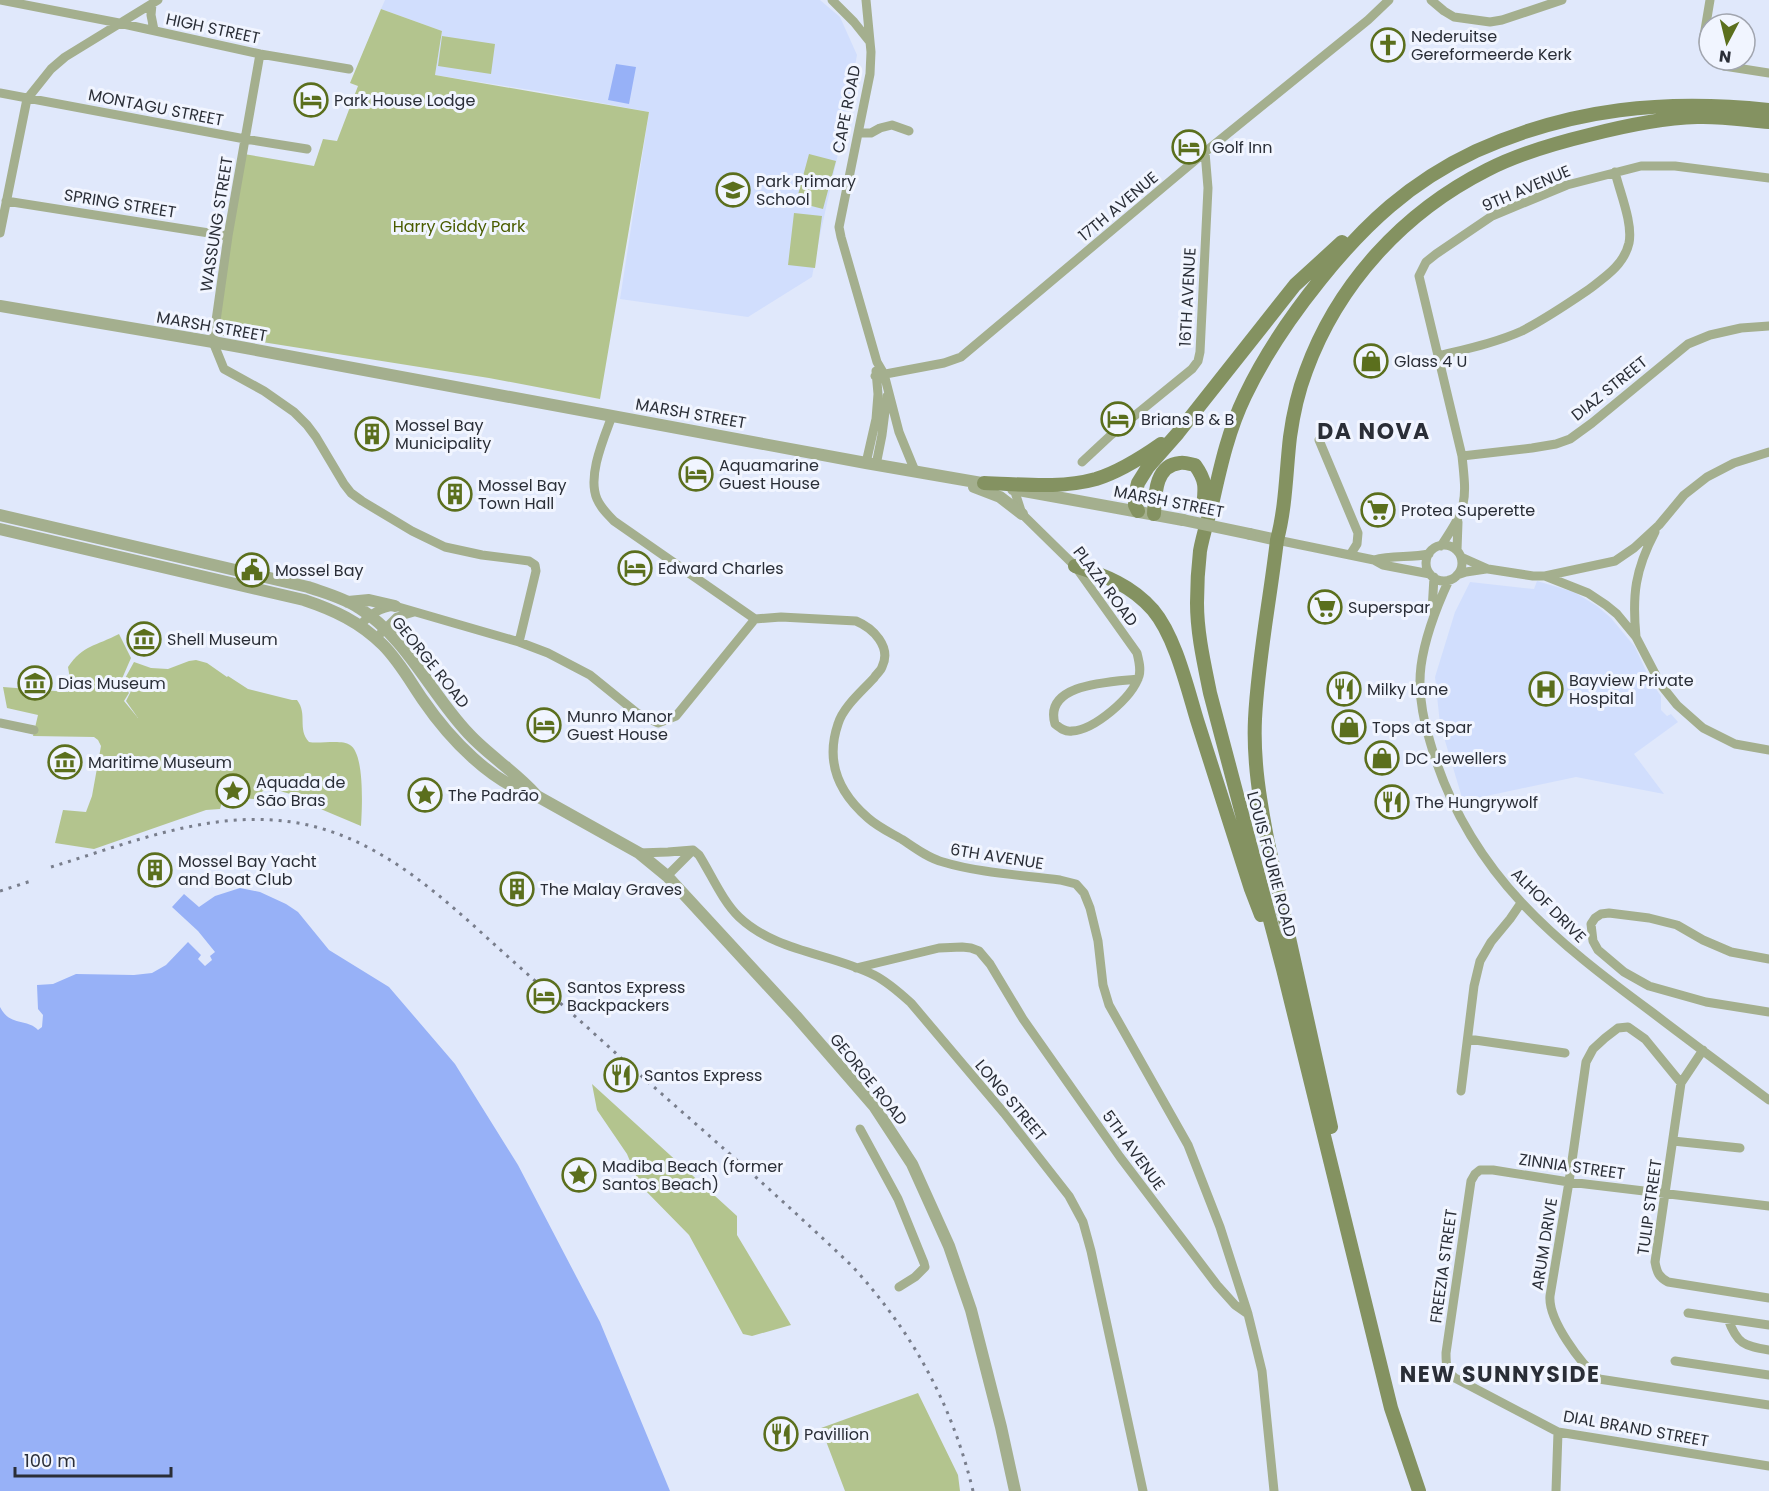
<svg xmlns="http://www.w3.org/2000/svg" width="1769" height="1491" font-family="Poppins,sans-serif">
<rect width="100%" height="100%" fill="#e0e8fb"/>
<path fill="#d1defd" d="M385 0H820L840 17 857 55 840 145 820 235 812 277 748 317 620 299 649 112 537 91 435 75 442 31 381 9Z
M1537 581 1574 592 1597 606 1611 618 1635 647 1651 682 1661 696V710L1667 716 1671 714 1678 722 1634 754 1664 794 1576 777 1463 801 1440 724 1435 677 1455 612 1470 582 1534 589Z"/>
<path fill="#b3c48e" d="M381 9 442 31 435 75 649 112 600 399 489 378 217 335 244 154 314 166 323 139 337 141 358 86 350 83Z
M442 36 495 44 491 74 438 66Z
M809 154 836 161 823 209 796 202Z
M794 213 822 216 815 268 788 265Z
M119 634 131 658 121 681 129 693 124 701 138 718 126 701 131 691 123 682 134 662 151 668 168 669 189 661 196 660 207 663 227 677 228 676 248 689 292 700H297C308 714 297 729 309 742 320 744 342 739 350 745 365 754 362 810 361 826L323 810 291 792 290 794C273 789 267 784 254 799L237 798V794L227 786 220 809 206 810 94 849 55 843 63 810 86 812 92 796 101 746 98 740 94 737 33 736 38 715 7 708 3 687 68 692 70 679 68 667C83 645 96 646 119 634Z
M592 1084 737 1216V1235L791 1325 752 1336 743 1334 689 1235 640 1185 627 1154 597 1110Z
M918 1393 958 1475 960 1491H845L821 1428Z"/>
<path fill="#97b1f7" d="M616 64 636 67 629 104 608 100Z
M240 888 260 892 286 904 298 912 329 950 389 987 455 1064 518 1165 600 1322 670 1491H0V1007C10 1027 27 1018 38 1030L42 1027 43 1015 38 1009 37 985 53 984 76 974 134 975 152 973 166 965 188 942 201 955 198 959 205 966 212 960 210 956 215 952 198 931 172 907 184 894 199 907 215 896Z"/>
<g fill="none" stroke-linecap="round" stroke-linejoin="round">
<path stroke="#a4af8e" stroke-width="9" d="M0 0 119 23 260 54 349 69
M832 0 854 22 870 42
M866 0 871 52 870 74 839 227 841 237 877 362 884 374 899 432 915 471
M1431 0 1444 11 1454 17 1490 22 1502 20 1562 0
M152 4 151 15 154 30
M260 54 228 236 213 342 224 369 264 391 294 412 307 425 316 437 344 484 351 493 362 501 412 531 445 547 482 555 529 561 535 565 536 571 519 642
M1709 56 1703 42 1710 0
M1712 60 1724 66 1769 73
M0 93 245 139 307 149
M858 133H871L880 128 892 125 909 131
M6 201 228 236
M0 233 27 99 51 69 65 57 158 0
M1438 356C1466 349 1495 343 1522 331 1545 319 1566 305 1588 290 1605 277 1624 265 1629 243 1633 223 1620 193 1615 172
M875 376 944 363 961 357 1205 152 1368 20 1389 0
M612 416C604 438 587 476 597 499 601 508 607 514 614 521L755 619 781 617 856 621C873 628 892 647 882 667 881 671 876 674 874 678 862 691 843 707 838 724 825 762 839 793 868 818 878 827 891 833 903 840 915 848 928 858 943 862 979 873 1022 875 1060 880L1076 884 1084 893 1090 908 1098 941 1103 985 1109 1005 1188 1145 1220 1227 1248 1314 1262 1371 1274 1491
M1319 440 1358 533 1357 544 1350 555
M1462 456 1532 448 1556 444 1570 439 1592 423 1688 344 1710 335 1741 328 1769 326
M1082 462 1111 435 1192 369 1198 361 1200 352 1208 188 1205 152
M866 463 876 419 878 394 876 371
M876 465 882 435 887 396
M1014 489 1022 514 1075 566 1137 653C1139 661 1141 669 1139 676 1132 698 1094 730 1072 731 1065 732 1060 728 1055 724 1043 683 1111 682 1138 679
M1277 540 1374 560 1383 565 1430 574
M1426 563a18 18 0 1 1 36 0a18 18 0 1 1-36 0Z
M1441 546C1467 507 1467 502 1462 456L1419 276 1426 262 1436 254 1492 216 1567 185 1641 166H1675L1769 178
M1457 550 1458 522
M1461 557 1488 569 1533 576H1545L1615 561 1634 548 1659 525 1684 495 1707 477 1734 463 1769 452
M1374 560C1392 555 1411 558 1429 554
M1457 575 1466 572 1486 569
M1545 576 1588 593 1606 605 1617 614 1636 637 1661 685 1677 705 1703 728 1735 744 1769 750
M1449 580C1436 608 1425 636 1421 666 1417 697 1425 726 1434 755 1473 876 1555 941 1653 1013 1691 1042 1730 1071 1769 1100
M1432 611 1434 577
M360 625C371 614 379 608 395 606L519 642 548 653 590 675 637 713 658 723 676 716 755 619
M381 633 397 617 414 612
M1636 637C1632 595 1635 570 1655 532
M0 723 34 730
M639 853 668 852 693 850 699 855C711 874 723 902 739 917 776 952 830 953 874 975 888 982 900 993 911 1003L1004 1113 1069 1196 1083 1222 1091 1251 1143 1491
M667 876 693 850
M1769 959 1731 952 1703 940 1677 925 1649 918 1609 913 1601 914 1595 918 1591 924 1593 941 1598 950 1624 972 1649 986 1706 1002 1769 1012
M856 968 939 948 962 947 971 948 979 951 990 964 1023 1019 1120 1157 1217 1285 1235 1305 1248 1314
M1468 1039 1565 1053
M1703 1050 1681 1083 1655 1262C1657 1273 1659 1277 1668 1282L1769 1298
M1681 1083 1645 1039 1628 1027 1618 1028 1605 1038 1593 1049 1586 1062 1569 1182 1550 1296C1548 1320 1581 1364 1599 1379L1769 1405
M1461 1091 1474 986 1480 961 1491 942 1510 919 1521 903
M860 1129 898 1199 924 1263 925 1267 915 1277 899 1287
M1673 1141 1740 1148
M1769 1206 1569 1182 1493 1170H1480L1475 1174 1471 1181 1446 1353C1446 1364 1446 1371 1455 1378L1558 1432 1769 1466
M1688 1313 1769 1325
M1728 1319C1737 1344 1744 1346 1769 1350
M1675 1361 1769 1375
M1556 1491 1558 1432"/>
<path stroke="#a4af8e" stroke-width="12" d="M0 306 213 342 866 463 993 485
M974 487 1000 497 1022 514
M1013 489 1183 520
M0 515 308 587C325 593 344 598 359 608 407 638 430 693 468 733 489 756 516 772 536 795
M0 529 304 600C334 610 360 622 383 645 399 661 410 681 423 700 449 738 492 784 537 796L639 853 667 876 796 1016 874 1106 912 1164 949 1246 971 1310 1001 1427 1015 1491
M1250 534 1277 540
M348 602 369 600 395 606"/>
<path stroke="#849261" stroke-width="14" d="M984 483C1021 484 1060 489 1096 479 1119 472 1141 458 1161 444
M1138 511 1135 505V495L1138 483 1148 467 1178 433 1295 285 1342 242
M1154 514C1155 495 1155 465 1180 463 1184 462 1190 464 1195 465 1207 482 1205 488 1203 508
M1075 566C1106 576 1131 585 1153 610 1175 636 1187 687 1197 720 1215 776 1233 833 1251 889L1261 915
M1331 1127 1268 843C1260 802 1253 761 1255 719 1258 659 1270 600 1277 540 1286 506 1286 471 1290 437 1293 415 1298 392 1306 371 1338 283 1404 212 1487 170 1518 154 1556 143 1589 135 1624 126 1661 118 1697 117 1721 116 1745 120 1769 122
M1419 1491 1391 1408 1283 969 1210 693C1204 663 1197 633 1197 603 1197 586 1198 568 1200 551 1203 534 1209 517 1213 500 1221 464 1229 429 1245 396 1265 354 1291 316 1320 280 1365 224 1410 182 1476 151 1572 108 1665 99 1769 110"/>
<path stroke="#797e8c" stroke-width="3" stroke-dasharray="3 6" stroke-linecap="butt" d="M51 867C130 843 214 808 298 823 382 838 444 899 505 954 544 989 583 1023 621 1058 699 1127 778 1195 853 1267 913 1333 952 1404 973 1491
M0 891 31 881"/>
<path stroke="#a4af8e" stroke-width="12" d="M1183 520 1250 534"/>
</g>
<defs>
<g id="church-ring" transform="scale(1.725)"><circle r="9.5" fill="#f1f5ff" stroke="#5b6f1d" stroke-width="1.5"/><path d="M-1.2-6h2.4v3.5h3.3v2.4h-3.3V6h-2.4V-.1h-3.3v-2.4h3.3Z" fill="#5b6f1d"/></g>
<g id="hotel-ring" transform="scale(1.725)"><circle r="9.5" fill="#f1f5ff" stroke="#5b6f1d" stroke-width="1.5"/><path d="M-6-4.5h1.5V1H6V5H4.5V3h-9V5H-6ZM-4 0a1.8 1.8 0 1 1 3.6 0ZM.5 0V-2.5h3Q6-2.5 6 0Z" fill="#5b6f1d"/></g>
<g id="school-ring" transform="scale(1.725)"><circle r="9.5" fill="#f1f5ff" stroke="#5b6f1d" stroke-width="1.5"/><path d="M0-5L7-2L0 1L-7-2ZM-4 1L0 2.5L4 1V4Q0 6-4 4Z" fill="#5b6f1d"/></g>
<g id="shop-ring" transform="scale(1.725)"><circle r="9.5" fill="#f1f5ff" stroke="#5b6f1d" stroke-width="1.5"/><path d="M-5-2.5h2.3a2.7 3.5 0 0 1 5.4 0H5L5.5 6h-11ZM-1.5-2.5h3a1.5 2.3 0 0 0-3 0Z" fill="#5b6f1d"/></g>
<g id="building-ring" transform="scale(1.725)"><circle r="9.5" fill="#f1f5ff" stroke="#5b6f1d" stroke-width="1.5"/><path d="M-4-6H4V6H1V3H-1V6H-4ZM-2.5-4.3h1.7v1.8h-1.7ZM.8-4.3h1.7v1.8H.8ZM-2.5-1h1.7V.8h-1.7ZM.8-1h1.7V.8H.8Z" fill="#5b6f1d"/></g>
<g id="supermarket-ring" transform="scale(1.725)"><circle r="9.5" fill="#f1f5ff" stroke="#5b6f1d" stroke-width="1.5"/><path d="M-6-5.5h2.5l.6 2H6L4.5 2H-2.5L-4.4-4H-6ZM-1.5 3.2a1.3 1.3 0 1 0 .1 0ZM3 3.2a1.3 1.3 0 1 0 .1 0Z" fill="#5b6f1d"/></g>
<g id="civic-ring" transform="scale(1.725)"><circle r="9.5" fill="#f1f5ff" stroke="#5b6f1d" stroke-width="1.5"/><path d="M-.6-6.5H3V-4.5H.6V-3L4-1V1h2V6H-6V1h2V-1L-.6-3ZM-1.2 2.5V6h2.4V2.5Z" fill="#5b6f1d"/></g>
<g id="museum-ring" transform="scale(1.725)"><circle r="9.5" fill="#f1f5ff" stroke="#5b6f1d" stroke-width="1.5"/><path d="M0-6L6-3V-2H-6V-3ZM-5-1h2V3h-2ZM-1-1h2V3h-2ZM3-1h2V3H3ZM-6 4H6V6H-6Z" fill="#5b6f1d"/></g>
<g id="restaurant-ring" transform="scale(1.725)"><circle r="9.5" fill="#f1f5ff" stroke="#5b6f1d" stroke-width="1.5"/><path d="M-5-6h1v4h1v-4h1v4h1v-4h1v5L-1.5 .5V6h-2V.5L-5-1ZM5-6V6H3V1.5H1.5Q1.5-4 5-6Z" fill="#5b6f1d"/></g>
<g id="hospital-ring" transform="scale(1.725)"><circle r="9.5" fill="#f1f5ff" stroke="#5b6f1d" stroke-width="1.5"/><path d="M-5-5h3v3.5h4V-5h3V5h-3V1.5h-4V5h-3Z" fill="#5b6f1d"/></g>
<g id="sight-ring" transform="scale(1.725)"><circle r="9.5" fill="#f1f5ff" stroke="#5b6f1d" stroke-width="1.5"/><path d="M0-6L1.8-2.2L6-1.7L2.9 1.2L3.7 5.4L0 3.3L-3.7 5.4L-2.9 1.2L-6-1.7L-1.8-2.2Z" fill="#5b6f1d"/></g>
</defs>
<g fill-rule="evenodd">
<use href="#church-ring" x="1388" y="45"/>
<use href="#hotel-ring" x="311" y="100"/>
<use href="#hotel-ring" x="1189" y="147"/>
<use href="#school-ring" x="733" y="190"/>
<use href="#shop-ring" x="1371" y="361"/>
<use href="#hotel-ring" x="1118" y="419"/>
<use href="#building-ring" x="372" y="434"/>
<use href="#hotel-ring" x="696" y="474"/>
<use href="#building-ring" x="455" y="494"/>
<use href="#supermarket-ring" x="1378" y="510"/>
<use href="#hotel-ring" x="635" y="568"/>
<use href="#civic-ring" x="252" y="570"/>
<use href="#supermarket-ring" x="1325" y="607"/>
<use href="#museum-ring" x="144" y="639"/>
<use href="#museum-ring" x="35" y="683"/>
<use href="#restaurant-ring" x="1344" y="689"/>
<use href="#hospital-ring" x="1546" y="689"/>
<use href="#hotel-ring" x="544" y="725"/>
<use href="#shop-ring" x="1349" y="727"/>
<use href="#shop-ring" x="1382" y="758"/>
<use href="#museum-ring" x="65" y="762"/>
<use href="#sight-ring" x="233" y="791"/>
<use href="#sight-ring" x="425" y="795"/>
<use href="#restaurant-ring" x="1392" y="802"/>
<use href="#building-ring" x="155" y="870"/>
<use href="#building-ring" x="517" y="889"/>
<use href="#hotel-ring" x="544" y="996"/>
<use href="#restaurant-ring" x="621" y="1075"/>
<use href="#sight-ring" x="579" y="1175"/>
<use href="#restaurant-ring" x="781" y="1434"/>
</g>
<g text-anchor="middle" stroke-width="6" stroke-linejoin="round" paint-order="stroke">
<g font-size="16" fill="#2a2e37" stroke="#f1f5ff">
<text transform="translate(213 28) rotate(12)" y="6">HIGH STREET</text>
<text transform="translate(156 107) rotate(11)" y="6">MONTAGU STREET</text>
<text transform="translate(846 109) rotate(-79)" y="6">CAPE ROAD</text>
<text transform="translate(1526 188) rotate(-23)" y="6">9TH AVENUE</text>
<text transform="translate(120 203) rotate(9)" y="6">SPRING STREET</text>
<text transform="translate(1118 206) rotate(-40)" y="6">17TH AVENUE</text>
<text transform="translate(216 224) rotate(-81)" y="6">WASSUNG STREET</text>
<text transform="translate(1187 297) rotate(-87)" y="6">16TH AVENUE</text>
<text transform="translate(212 326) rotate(10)" y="6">MARSH STREET</text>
<text transform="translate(1609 388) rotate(-39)" y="6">DIAZ STREET</text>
<text transform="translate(691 413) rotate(10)" y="6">MARSH STREET</text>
<text transform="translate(1169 501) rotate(11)" y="6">MARSH STREET</text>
<text transform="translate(1106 586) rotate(53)" y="6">PLAZA ROAD</text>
<text transform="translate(431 662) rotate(51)" y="6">GEORGE ROAD</text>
<text transform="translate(997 856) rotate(9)" y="6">6TH AVENUE</text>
<text transform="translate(1272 864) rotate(75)" y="6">LOUIS FOURIE ROAD</text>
<text transform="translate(1549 905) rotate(45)" y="6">ALHOF DRIVE</text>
<text transform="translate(869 1079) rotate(51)" y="6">GEORGE ROAD</text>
<text transform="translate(1011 1100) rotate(50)" y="6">LONG STREET</text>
<text transform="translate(1134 1150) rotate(54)" y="6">5TH AVENUE</text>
<text transform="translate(1572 1166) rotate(8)" y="6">ZINNIA STREET</text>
<text transform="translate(1649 1207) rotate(-82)" y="6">TULIP STREET</text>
<text transform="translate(1544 1244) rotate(-81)" y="6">ARUM DRIVE</text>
<text transform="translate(1443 1266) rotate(-82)" y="6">FREEZIA STREET</text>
<text transform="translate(1636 1428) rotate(10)" y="6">DIAL BRAND STREET</text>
</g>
<g font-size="16" fill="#2a2e37" stroke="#f1f5ff" text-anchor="start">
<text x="1411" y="42">Nederuitse<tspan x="1411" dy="18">Gereformeerde Kerk</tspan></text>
<text x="334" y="106">Park House Lodge</text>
<text x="1212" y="153">Golf Inn</text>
<text x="756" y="187">Park Primary<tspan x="756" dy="18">School</tspan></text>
<text x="1394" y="367">Glass 4 U</text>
<text x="1141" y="425">Brians B &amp; B</text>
<text x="395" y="431">Mossel Bay<tspan x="395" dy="18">Municipality</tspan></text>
<text x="719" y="471">Aquamarine<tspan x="719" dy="18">Guest House</tspan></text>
<text x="478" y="491">Mossel Bay<tspan x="478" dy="18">Town Hall</tspan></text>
<text x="1401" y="516">Protea Superette</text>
<text x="658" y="574">Edward Charles</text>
<text x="275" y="576">Mossel Bay</text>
<text x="1348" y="613">Superspar</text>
<text x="167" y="645">Shell Museum</text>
<text x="1569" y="686">Bayview Private<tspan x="1569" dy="18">Hospital</tspan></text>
<text x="58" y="689">Dias Museum</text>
<text x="1367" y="695">Milky Lane</text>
<text x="567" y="722">Munro Manor<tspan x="567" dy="18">Guest House</tspan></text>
<text x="1372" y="733">Tops at Spar</text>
<text x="1405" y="764">DC Jewellers</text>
<text x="88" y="768">Maritime Museum</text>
<text x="256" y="788">Aquada de<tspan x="256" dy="18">São Bras</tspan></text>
<text x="448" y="801">The Padrão</text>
<text x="1415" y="808">The Hungrywolf</text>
<text x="178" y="867">Mossel Bay Yacht<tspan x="178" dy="18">and Boat Club</tspan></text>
<text x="540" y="895">The Malay Graves</text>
<text x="567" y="993">Santos Express<tspan x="567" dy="18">Backpackers</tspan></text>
<text x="644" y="1081">Santos Express</text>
<text x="602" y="1172">Madiba Beach (former<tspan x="602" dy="18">Santos Beach)</tspan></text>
<text x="804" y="1440">Pavillion</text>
</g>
<g font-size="16" fill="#495c00" stroke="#f1f5ff">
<text x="459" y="232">Harry Giddy Park</text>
</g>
<g font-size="22" font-weight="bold" letter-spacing="1.5" fill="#2a2e37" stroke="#f1f5ff">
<text x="1374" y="439">DA NOVA</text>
<text x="1500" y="1382">NEW SUNNYSIDE</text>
</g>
</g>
<g transform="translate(1727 42) rotate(187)"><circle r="28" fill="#f1f5ff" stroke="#a1a5af" stroke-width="1.5"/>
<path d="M0-4.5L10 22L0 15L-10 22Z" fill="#5b6f1d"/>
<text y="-9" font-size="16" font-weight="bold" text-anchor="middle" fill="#2a2e37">N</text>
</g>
<path d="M15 1467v9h156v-9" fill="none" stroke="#2a2e37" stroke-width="3"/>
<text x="24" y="1467" font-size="18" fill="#2a2e37" stroke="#f1f5ff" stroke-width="4.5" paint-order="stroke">100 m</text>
</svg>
